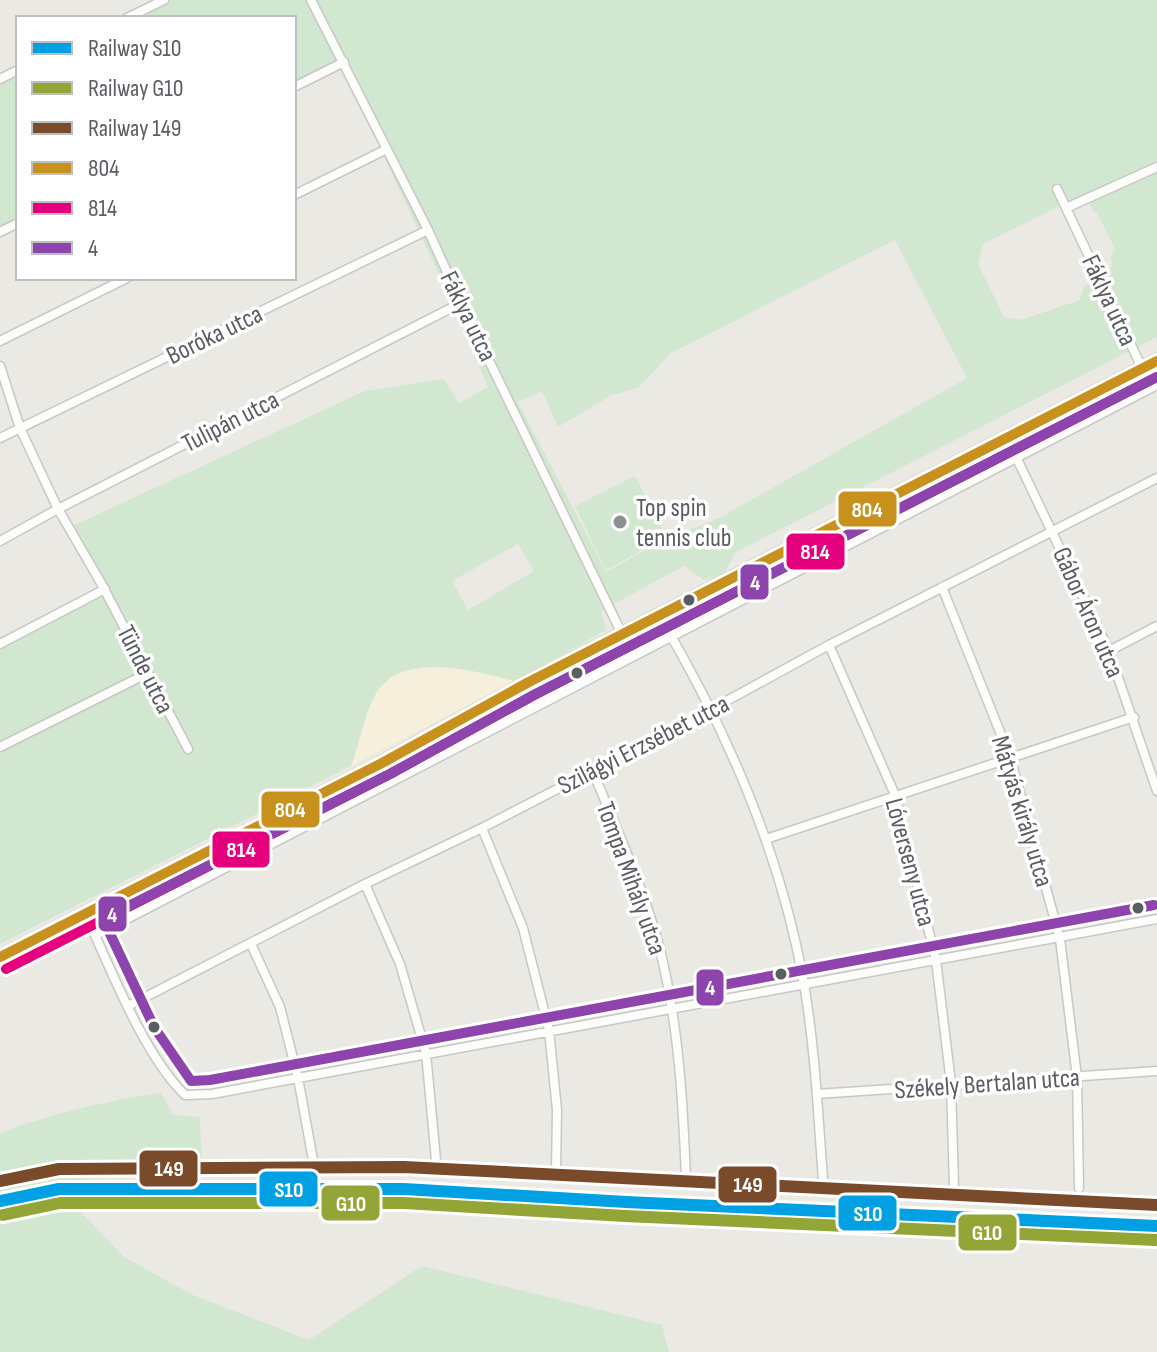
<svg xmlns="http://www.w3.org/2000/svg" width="1157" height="1352" font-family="'Sofia Sans Condensed',sans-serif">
<rect width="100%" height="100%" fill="#eae9e4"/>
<path fill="#f5efdc" d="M436 667 471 670 515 681 351 766 368 711 377 691 393 676 408 670Z"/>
<path fill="#d2e7cf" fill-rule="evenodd" d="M153 0H1157V337L736 552 724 574 704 580 684 566 601 611 606 630 515 681C477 671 399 649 375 695 363 717 360 743 351 766L0 944V636L4 642 102 596 68 528 365 391 444 379 459 403 488 387 452 302 339 61 294 83V18H116ZM1084 194 1094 212 1097 213 1116 251 1111 254 1112 265 1107 279 1084 286 1080 300 1021 320 1004 317 978 264 983 244ZM895 240 967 378 721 517 660 542 606 572 518 402 542 391 558 427 612 395 639 387 671 353ZM518 544 534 571 468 610 452 581Z
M18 66V222L0 231V75Z
M635 476 666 537 606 570 575 506Z
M161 1093 173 1115 200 1117 202 1174 85 1179 0 1193V1133C53 1113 105 1101 161 1093Z
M59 1189 124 1257 193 1295 309 1340 422 1266 662 1325 669 1352H0V1201Z"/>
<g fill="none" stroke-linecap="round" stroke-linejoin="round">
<g stroke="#c7c7c6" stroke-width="11">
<path id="street" d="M311 0 428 230 461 303 622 634
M127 18 164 0
M0 79 18 70
M294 87 344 62
M1057 189 1142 368
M294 195 385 150
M1066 208 1157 167
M0 232 18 223
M0 341 127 278
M0 366 20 428 58 509 101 583 188 749
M0 438 428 230
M1007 438 1109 651 1157 791
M0 541 58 509 461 303
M942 587 1010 757 1060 939 1077 1077 1079 1188
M660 617C727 730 781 854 804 984 815 1048 818 1114 823 1179
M0 644 105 589
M829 645 895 795 936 960 951 1083 954 1187
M1109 651 1157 626
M0 747 148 673
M592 769C616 829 645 890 661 954 679 1028 683 1104 686 1179
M482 828 523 928 549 1030 557 1110 556 1170
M766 839 1134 717
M365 884 400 964 426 1053 436 1160
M85 913C110 967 143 1054 185 1095L212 1094 298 1078 1157 919
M96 935 1157 385
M251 944 280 1007 298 1078 313 1160
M128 1006 365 884 482 828 710 710 829 645 1157 478
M817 1094 1157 1071"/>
</g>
<g stroke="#d2c9b1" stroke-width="17">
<path id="primary" d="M0 957 384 762 527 683 1157 361"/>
</g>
<use href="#street" stroke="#fcfcfb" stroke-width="8"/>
<use href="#primary" stroke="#f2f0e7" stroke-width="14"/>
<g stroke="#fff" stroke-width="16">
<path id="bus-1" d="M0 957 384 762 527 683 1157 361"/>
</g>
<g stroke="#fff" stroke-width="16">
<path id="bus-2" d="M6 969 390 774 534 695 1157 377"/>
</g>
<g stroke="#fff" stroke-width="16">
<path id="bus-3" d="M1154 905 210 1080 191 1081 154 1027 103 919 390 774 534 695 1157 377"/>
</g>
<use href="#bus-1" stroke="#c8901d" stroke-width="10"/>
<use href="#bus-2" stroke="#e5007d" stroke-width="10"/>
<use href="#bus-3" stroke="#8e44ad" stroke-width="10"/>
<g stroke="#fff" stroke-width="18">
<path id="rail-1" d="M0 1201 59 1189H404L626 1202 1157 1226"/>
</g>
<g stroke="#fff" stroke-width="18">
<path id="rail-2" d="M3 1215 60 1203H404L625 1216 1156 1240"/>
</g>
<g stroke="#fff" stroke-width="18">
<path id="rail-3" d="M0 1181 59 1169 404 1167 1157 1205"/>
</g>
<use href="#rail-1" stroke="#00a0e3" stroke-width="12"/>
<use href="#rail-2" stroke="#92a536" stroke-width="12"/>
<use href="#rail-3" stroke="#7a4b2a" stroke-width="12"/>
</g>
<circle fill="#8c8f90" stroke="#fff" stroke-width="3" cx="620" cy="522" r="8"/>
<g fill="#5a5e62" stroke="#fff" stroke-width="3">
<circle cx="689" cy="600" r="7"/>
<circle cx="577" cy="673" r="7"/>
<circle cx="1138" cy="908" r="7"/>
<circle cx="781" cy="974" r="7"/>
<circle cx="154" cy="1027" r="7"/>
</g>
<g text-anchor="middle" stroke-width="7" stroke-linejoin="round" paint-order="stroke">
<g font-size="26" fill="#5a5e62" stroke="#fff">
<text transform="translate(1110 300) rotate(65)" y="9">Fáklya utca</text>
<text transform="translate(469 316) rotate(64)" y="9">Fáklya utca</text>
<text transform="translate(214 334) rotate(-26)" y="9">Boróka utca</text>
<text transform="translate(230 421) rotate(-27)" y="9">Tulipán utca</text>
<text transform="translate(1089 612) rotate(66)" y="9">Gábor Áron utca</text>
<text transform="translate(146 669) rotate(63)" y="9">Tünde utca</text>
<text transform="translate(643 744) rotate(-27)" y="9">Szilágyi Erzsébet utca</text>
<text transform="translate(1023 811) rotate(73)" y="9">Mátyás király utca</text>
<text transform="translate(911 862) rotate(75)" y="9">Lóverseny utca</text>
<text transform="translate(632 878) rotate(70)" y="9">Tompa Mihály utca</text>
<text transform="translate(987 1083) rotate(-4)" y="9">Székely Bertalan utca</text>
</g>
<g font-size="26" fill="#5a5e62" stroke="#fff" text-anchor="start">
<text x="636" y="516">Top spin<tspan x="636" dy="30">tennis club</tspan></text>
</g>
</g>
<g stroke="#fff" stroke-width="3">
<rect x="837" y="490" width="61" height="38" rx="8" fill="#c8901d"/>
<rect x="785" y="532" width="61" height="39" rx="8" fill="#e5007d"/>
<rect x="739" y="563" width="31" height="38" rx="8" fill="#8e44ad"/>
<rect x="260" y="790" width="61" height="39" rx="8" fill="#c8901d"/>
<rect x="211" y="830" width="60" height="39" rx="8" fill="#e5007d"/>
<rect x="97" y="895" width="31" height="38" rx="8" fill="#8e44ad"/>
<rect x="695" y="968" width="30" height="39" rx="8" fill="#8e44ad"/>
<rect x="138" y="1149" width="61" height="39" rx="8" fill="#7a4b2a"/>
<rect x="717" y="1165" width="61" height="39" rx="8" fill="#7a4b2a"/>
<rect x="258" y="1170" width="61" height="38" rx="8" fill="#00a0e3"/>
<rect x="320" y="1184" width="61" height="38" rx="8" fill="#92a536"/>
<rect x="837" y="1194" width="61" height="38" rx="8" fill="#00a0e3"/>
<rect x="957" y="1213" width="61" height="39" rx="8" fill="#92a536"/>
</g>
<g font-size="22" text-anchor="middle" font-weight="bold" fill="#fff">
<text x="867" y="517">804</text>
<text x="815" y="559">814</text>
<text x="755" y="590">4</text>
<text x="290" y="817">804</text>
<text x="241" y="857">814</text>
<text x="112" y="922">4</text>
<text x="710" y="995">4</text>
<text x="169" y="1176">149</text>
<text x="748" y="1192">149</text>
<text x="289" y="1197">S10</text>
<text x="351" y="1211">G10</text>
<text x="868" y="1221">S10</text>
<text x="987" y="1240">G10</text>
</g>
<rect x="16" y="16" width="280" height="264" fill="#ffffff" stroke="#bdbfc0" stroke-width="2"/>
<rect x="32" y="42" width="40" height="12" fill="#00a0e3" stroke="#bdbfc0" stroke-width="2"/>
<text x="88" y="56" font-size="24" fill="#5a5e62">Railway S10</text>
<rect x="32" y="82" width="40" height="12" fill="#92a536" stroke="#bdbfc0" stroke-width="2"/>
<text x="88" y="96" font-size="24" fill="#5a5e62">Railway G10</text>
<rect x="32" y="122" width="40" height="12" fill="#7a4b2a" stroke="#bdbfc0" stroke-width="2"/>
<text x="88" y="136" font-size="24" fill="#5a5e62">Railway 149</text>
<rect x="32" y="162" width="40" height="12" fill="#c8901d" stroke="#bdbfc0" stroke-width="2"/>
<text x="88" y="176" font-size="24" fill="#5a5e62">804</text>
<rect x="32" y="202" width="40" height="12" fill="#e5007d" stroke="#bdbfc0" stroke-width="2"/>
<text x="88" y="216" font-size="24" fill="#5a5e62">814</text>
<rect x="32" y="242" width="40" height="12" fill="#8e44ad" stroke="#bdbfc0" stroke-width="2"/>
<text x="88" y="256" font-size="24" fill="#5a5e62">4</text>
</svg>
